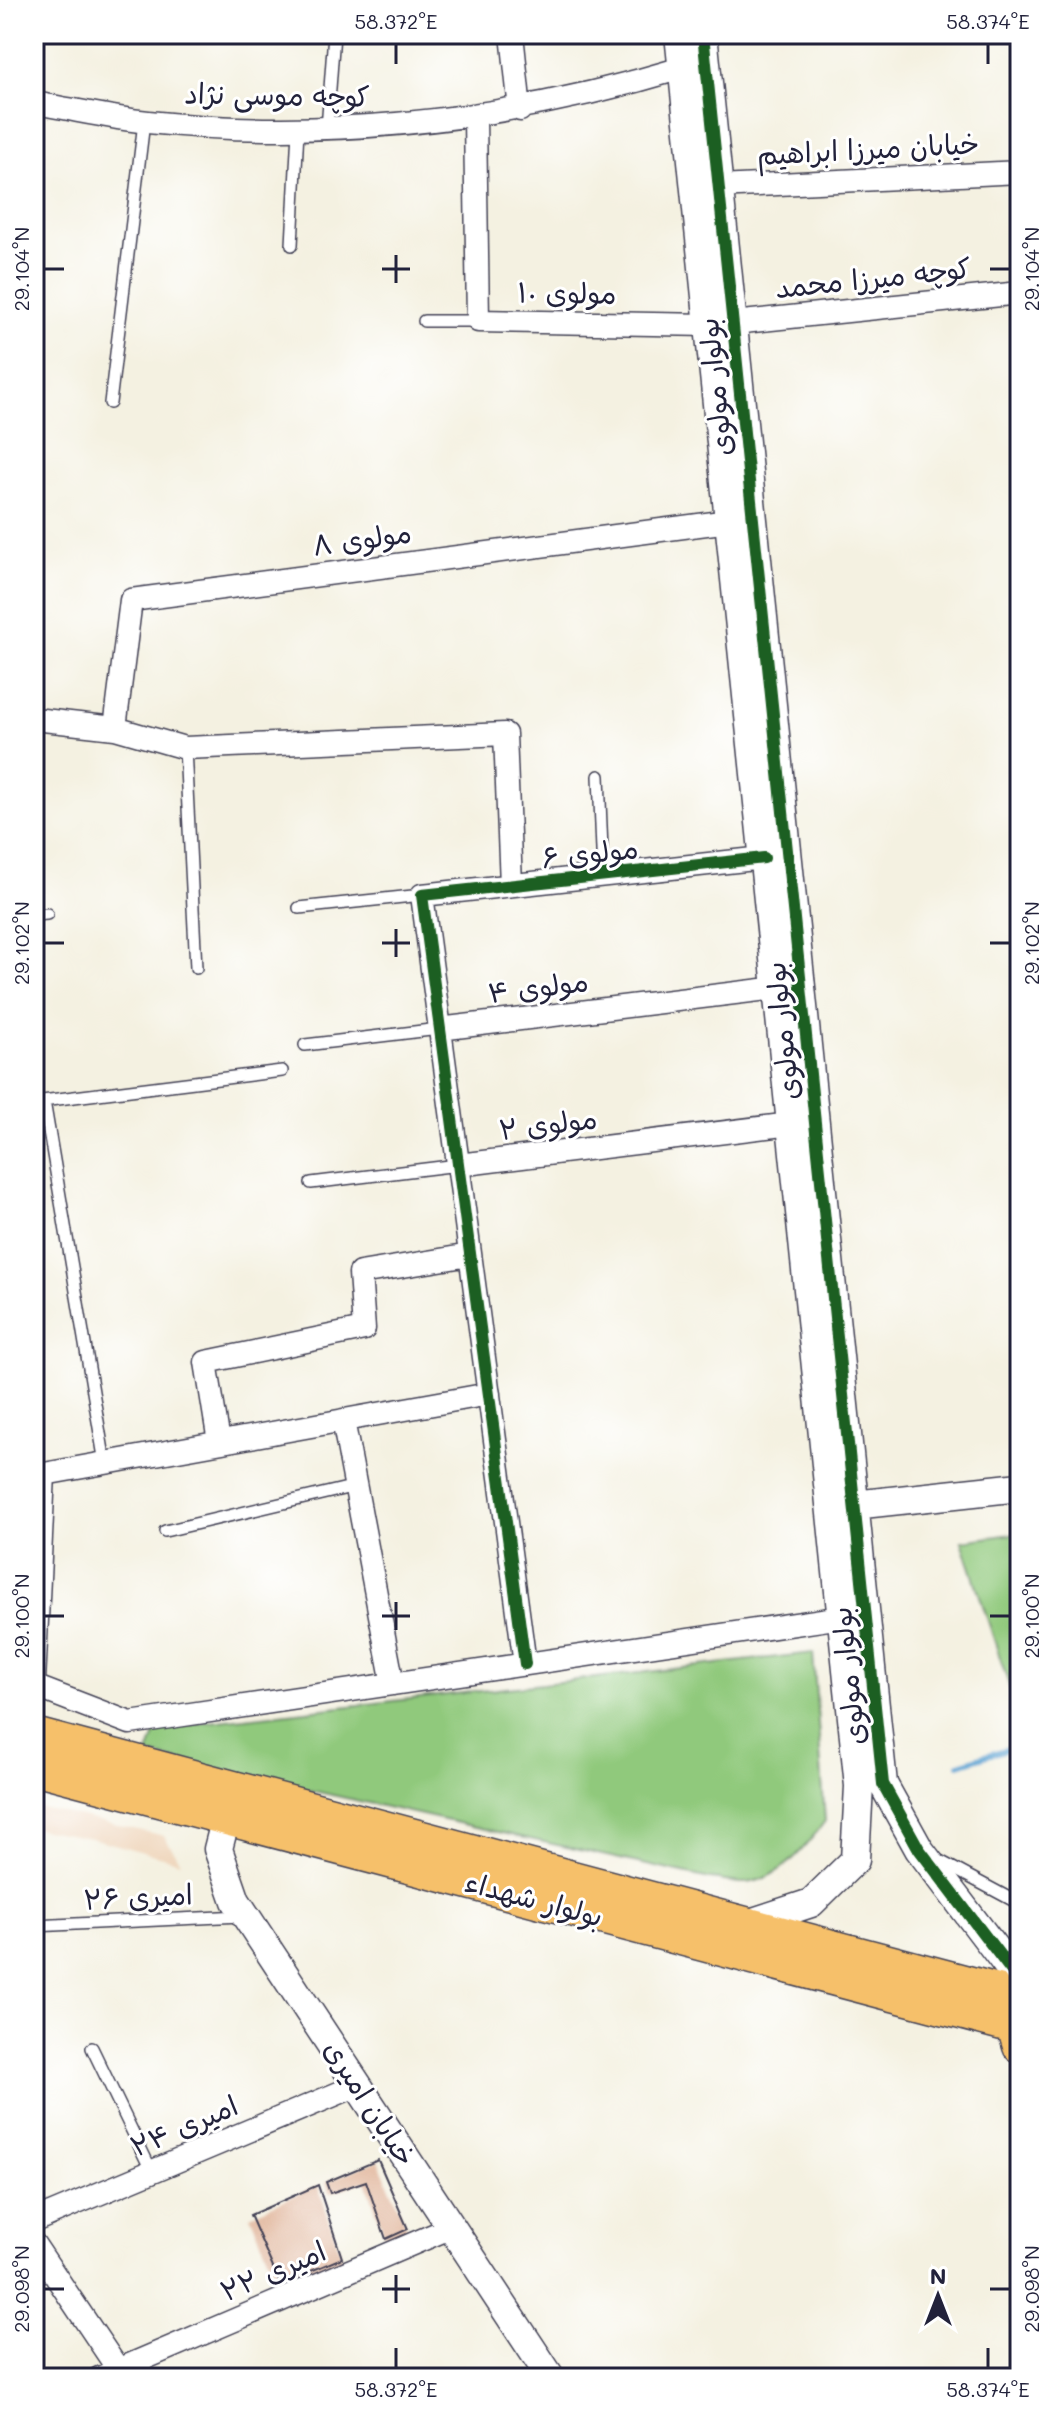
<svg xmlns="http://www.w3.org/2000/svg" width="1054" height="2412" font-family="Mali,'Playpen Sans Arabic',sans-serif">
<rect width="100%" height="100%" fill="#fff"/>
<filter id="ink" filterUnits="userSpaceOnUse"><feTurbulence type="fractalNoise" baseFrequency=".0125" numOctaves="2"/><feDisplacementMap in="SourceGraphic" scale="16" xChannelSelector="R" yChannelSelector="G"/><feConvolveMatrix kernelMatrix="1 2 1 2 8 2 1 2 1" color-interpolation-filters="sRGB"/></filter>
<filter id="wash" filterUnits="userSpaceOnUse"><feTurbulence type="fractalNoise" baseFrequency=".006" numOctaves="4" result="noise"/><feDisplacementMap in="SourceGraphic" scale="32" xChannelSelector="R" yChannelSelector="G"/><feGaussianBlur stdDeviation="1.8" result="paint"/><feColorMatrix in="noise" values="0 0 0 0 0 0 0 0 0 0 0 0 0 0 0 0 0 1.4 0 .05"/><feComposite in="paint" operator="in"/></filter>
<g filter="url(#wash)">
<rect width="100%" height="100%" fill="#f4f1e1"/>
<path fill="#efd6bc" d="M34 1806 164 1836 181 1862 91 1838 34 1828Z"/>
<path fill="#90c97c" stroke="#59765c" stroke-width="2" d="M1020 1533V1719L962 1541Z
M813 1653 825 1821C805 1848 783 1877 748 1883 736 1884 721 1880 710 1879L148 1754 157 1728Z"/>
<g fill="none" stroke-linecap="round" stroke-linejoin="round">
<path stroke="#5ba2d1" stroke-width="6" d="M959 1764 1020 1745"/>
</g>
<g id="blocks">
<path fill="#e0b499" d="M378 2160 408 2229 386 2239 366 2181 330 2193 326 2182Z
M318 2185 342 2258 280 2284 250 2215Z"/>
</g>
</g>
<g filter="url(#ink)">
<use href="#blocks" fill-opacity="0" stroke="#424154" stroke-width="2"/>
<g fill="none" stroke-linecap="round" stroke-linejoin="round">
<g stroke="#424154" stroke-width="14">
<path id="service" d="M327 129 334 34
M292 245 298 130
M424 321H478
M110 403 144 122
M185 748 196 968
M599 776 603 875
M299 908 422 895
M34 915 47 914
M305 1045 439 1029
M44 1101 105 1463
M34 1102 282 1071
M311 1183 458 1165
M165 1531 356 1486
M936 1859 1020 1904
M34 1926 241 1916
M92 2048 152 2172"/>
</g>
<g stroke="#424154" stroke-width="25">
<path id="minor" d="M512 34 520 110
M34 103C72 109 110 118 148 122 331 141 507 121 682 68
M475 117 478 321 709 325
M719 187 1020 172
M733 323 1020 293
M34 719 115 728 185 748 505 734 511 885
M115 728 131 600 729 521
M439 1029 777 988
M458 1165 791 1124
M343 1420 393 1684
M219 1442 206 1362 364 1329 360 1273 470 1255
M525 1664 422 895 764 858
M34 1682 44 1474 489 1394
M34 1686 130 1723 842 1617
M34 2221 358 2085
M34 2244 124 2378
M99 2378 452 2227"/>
</g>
<g stroke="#424154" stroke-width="31">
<path id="tertiary" d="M679 34 859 1786 855 1860 811 1903 747 1924
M703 34 883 1784 919 1849 1020 1982
M835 1507 1020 1487
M226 1818 218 1849 236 1901 551 2378"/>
</g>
<g stroke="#424154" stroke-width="37">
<path id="primary" d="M34 1735 1020 1997
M34 1767 1014 2026 1020 2046"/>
</g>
<use href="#service" stroke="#fff" stroke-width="11"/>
<use href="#minor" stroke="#fff" stroke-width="22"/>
<use href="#tertiary" stroke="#fff" stroke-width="28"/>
<use href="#primary" stroke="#f6c06b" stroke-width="34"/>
<g stroke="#fff" stroke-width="17">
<path id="cycleway" d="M703 34 883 1784 919 1849 1020 1982
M525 1664 422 895 764 858"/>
</g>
<use href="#cycleway" stroke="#1b5e20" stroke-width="12"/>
</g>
</g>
<path fill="none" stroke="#22223b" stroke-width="3" d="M396 44V64M988 44V64M396 255V283M44 269H64M382 269H410M990 269H1010M396 929V957M44 943H64M382 943H410M990 943H1010M396 1602V1630M44 1616H64M382 1616H410M990 1616H1010M396 2275V2303M44 2289H64M382 2289H410M990 2289H1010M396 2348V2368M988 2348V2368"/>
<g text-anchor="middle" stroke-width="6" stroke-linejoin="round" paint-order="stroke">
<g font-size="28" fill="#22223b" stroke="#fff">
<text transform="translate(277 95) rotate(1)" y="10">کوچه موسی نژاد</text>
<text transform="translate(868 149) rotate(-3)" y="10">خیابان میرزا ابراهیم</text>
<text transform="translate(873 278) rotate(-6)" y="10">کوچه میرزا محمد</text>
<text transform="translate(567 293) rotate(1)" y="10">مولوی ۱۰</text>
<text transform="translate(715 387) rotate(-96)" y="10">بولوار مولوی</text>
<text transform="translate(362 539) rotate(-8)" y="10">مولوی ۸</text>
<text transform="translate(590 853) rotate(-6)" y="10">مولوی ۶</text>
<text transform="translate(538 987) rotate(-7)" y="10">مولوی ۴</text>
<text transform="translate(782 1031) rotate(-96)" y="10">بولوار مولوی</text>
<text transform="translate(548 1124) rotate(-7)" y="10">مولوی ۲</text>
<text transform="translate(848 1676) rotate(-96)" y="10">بولوار مولوی</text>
<text transform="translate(138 1897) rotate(-3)" y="10">امیری ۲۶</text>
<text transform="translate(534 1899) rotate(15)" y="10">بولوار شهداء</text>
<text transform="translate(370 2103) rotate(57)" y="10">خیابان امیری</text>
<text transform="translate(184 2126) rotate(-23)" y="10">امیری ۲۴</text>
<text transform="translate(273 2271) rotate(-23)" y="10">امیری ۲۲</text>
</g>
</g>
<rect width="1054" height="2412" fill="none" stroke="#fff" stroke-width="88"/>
<g transform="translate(938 2296)" stroke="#ffffff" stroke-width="6" paint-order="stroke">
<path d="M0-6L14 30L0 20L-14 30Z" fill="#22223b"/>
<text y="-12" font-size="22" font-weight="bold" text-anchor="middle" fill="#22223b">N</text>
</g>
<rect x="44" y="44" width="966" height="2324" fill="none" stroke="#22223b" stroke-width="3"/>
<g font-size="20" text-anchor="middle" fill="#22223b">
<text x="396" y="29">58.372°E</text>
<text x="988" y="29">58.374°E</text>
<text transform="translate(22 269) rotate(-90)" y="7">29.104°N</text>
<text transform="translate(1032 269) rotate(-90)" y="7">29.104°N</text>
<text transform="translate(22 943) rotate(-90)" y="7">29.102°N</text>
<text transform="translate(1032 943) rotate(-90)" y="7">29.102°N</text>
<text transform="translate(22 1616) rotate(-90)" y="7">29.100°N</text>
<text transform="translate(1032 1616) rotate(-90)" y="7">29.100°N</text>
<text transform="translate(22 2289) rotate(-90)" y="7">29.098°N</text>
<text transform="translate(1032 2289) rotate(-90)" y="7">29.098°N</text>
<text x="396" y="2397">58.372°E</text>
<text x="988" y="2397">58.374°E</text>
</g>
</svg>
